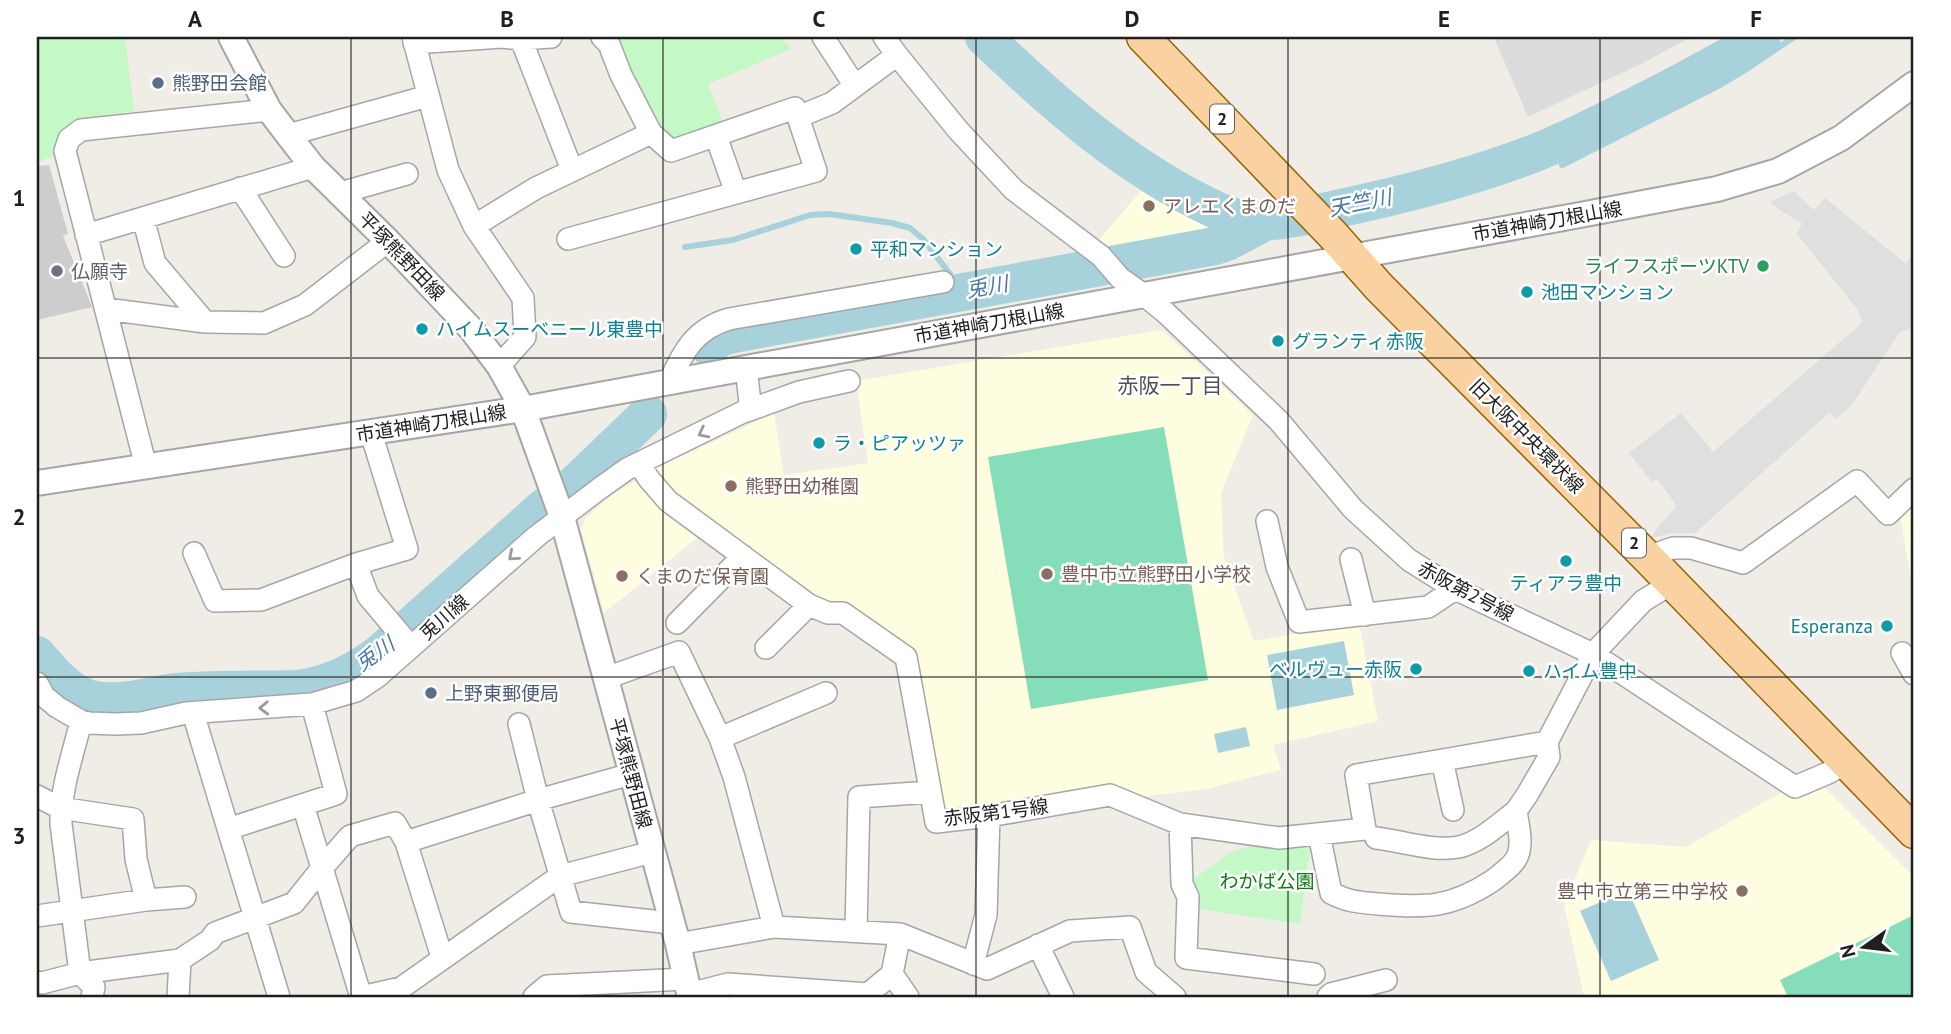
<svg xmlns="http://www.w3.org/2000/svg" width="1951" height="1034" font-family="'PT Sans','Noto Sans JP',sans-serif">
<rect width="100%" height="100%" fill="#f0ece6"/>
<path fill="#dddcdc" d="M1491 37H1691L1645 62 1528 117 1495 40Z"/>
<path fill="#fefde0" d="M1142 190 1200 222 1207 229 1205 236 1110 254 1098 241Z
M1162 330 1253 415 1221 493 1224 558 1254 641 1359 623 1378 721 1273 745 1281 770 1206 789 1131 798 951 816 942 810 915 652 844 603 829 605 679 502 655 469 774 413 784 475 868 463 856 381Z
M634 482H643L697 538 604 613 581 529 585 519 609 497Z
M1905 509 1914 510V597L1900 516Z
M1825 788 1914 877V997H1584L1564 905 1591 840 1686 847 1785 790 1797 798Z"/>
<path fill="#cdcdcd" d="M37 164 38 166 49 165 68 234 63 236 92 307 37 320Z"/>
<path fill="#c4f8c7" d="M37 37H125L134 111 76 120 59 137 56 155 38 162Z
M613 37H781L791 49 708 84 723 123 679 142 657 124Z
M1308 840 1310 847 1300 924 1199 909 1188 883 1232 851 1267 842Z"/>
<path fill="#86ddb9" d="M1164 427 1208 680 1031 709 988 457Z
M1914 915V997H1788L1780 980Z"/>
<path fill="#dfdfdf" d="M1794 191 1814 210 1825 198 1906 264 1914 252V326L1899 333 1852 405 1835 419 1830 412 1695 533H1672L1651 538 1657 528 1675 508V503L1657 479 1652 482 1629 453 1681 413 1713 452 1863 322 1858 310 1797 234 1802 223 1778 209 1770 202Z"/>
<path fill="#a7d2dc" d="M1344 641 1354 695 1277 710 1267 655Z
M1246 727 1250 746 1218 753 1214 734Z
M1628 890 1659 960 1611 981 1580 911Z"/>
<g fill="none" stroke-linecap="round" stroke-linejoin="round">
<path stroke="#a7d2dc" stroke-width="6" d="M1562 165 1720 85 1745 70 1794 37
M685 247 733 240 810 215 829 214 892 223 910 228 923 239 950 274
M963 288 967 292"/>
<path stroke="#a7d2dc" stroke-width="38" d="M984 37C1044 94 1106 150 1179 191 1197 201 1217 212 1237 218 1270 227 1309 215 1341 208 1407 194 1473 177 1535 153 1562 142 1587 130 1613 117 1664 92 1713 66 1762 37
M709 347 721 337 739 333 1215 246 1227 242 1265 222
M37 655C51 671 65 689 85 697 115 708 147 695 177 692 216 689 257 690 296 689 327 686 355 672 379 654L541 510 574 485 648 414"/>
<g stroke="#a6a6a6" stroke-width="24">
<path id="minor" d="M413 37 448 170 474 226 523 298 525 337 499 366
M823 37 855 86
M884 37 897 55 958 130 1014 190 1101 256 1120 278 1144 295 1166 313 1279 421 1353 509 1409 560 1455 589 1593 654 1795 787 1828 773 1846 763
M521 39 572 170
M414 43 502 37 521 39 551 37
M798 117 832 103 897 55
M288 135 428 96
M716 136 736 193
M240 188 284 256
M340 193 407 174
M143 218 155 263 205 322
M474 226 536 188 651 133
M86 235 313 167
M568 239 816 171 795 108 671 151 651 133 621 75 609 44 602 37
M106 309 205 322 264 323 305 305 388 241
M670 381C683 351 695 329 729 319L943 282
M744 412 799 392 849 381
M639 464 649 479 668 501 809 605 828 613H843L906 657 936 822 989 816 1110 795 1180 824 1279 838 1365 829 1356 775 1547 742 1593 654 1643 601 1672 583
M146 467 65 151 69 139 81 130 269 110
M1267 521 1277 567 1299 622 1428 607 1455 589
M194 553 215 601 261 600 356 564 407 549 371 433
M1647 557 1673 548H1691L1743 563 1857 481 1888 514 1914 489
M1351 559 1365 615
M356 564 368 596 411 647
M677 623 743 556
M766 648 809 605
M1902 653 1914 674
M606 678 679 652 720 738 734 777 774 927
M37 683 44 696 57 707 81 721 89 723 115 724 141 723 186 713 312 704 356 691 377 677 537 536 599 489 627 469 747 410 750 402 746 368
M193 713 279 997
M81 721C73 755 60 789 61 824L80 973 94 987 92 997
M519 724 538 800 571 912 671 923
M720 738 826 693
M1442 760 1453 810
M37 796 60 808 133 819 136 859 146 900
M303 805 361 997
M1180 824 1182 884 1188 897 1186 958 1314 974
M228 829 336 794 312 704
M1319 834 1331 893C1349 902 1358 902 1378 904 1425 908 1451 908 1492 881 1500 875 1511 867 1516 859 1524 846 1518 825 1516 811L1527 795 1549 757 1547 742
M1376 838C1402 841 1433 852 1459 847 1480 842 1499 824 1516 811
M406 842 538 800 631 774
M37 916 146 900 185 897
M856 931 859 797 930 792
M900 934 892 974 908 997
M678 944 774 927 900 934 987 969 1070 931 1130 927 1146 972 1175 997
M1038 945 1063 997
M973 964 986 915 989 816
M37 982 42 983 80 973 180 960
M689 994 728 984 868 994 892 974
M178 997 180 960 210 940 215 933 294 903 322 868 350 836 395 823 406 842 442 957
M361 997 401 988 560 876 652 852
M534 997 547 986 685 979
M1328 997 1331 994 1386 980"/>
</g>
<g stroke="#a6a6a6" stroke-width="28">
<path id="tertiary" d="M231 37 269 110 288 135 313 167 388 241 472 330 499 366 523 409 562 517 678 944 690 997
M37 483 523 409 1580 215 1717 189 1778 171 1841 138 1914 84"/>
</g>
<g stroke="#976204" stroke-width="35">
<path id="primary" d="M1143 37 1332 234 1379 287 1647 557 1914 832"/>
</g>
<use href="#minor" stroke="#fff" stroke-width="21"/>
<use href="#tertiary" stroke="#fff" stroke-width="24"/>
<use href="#primary" stroke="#fad1a1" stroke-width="32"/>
</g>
<defs><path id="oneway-chevron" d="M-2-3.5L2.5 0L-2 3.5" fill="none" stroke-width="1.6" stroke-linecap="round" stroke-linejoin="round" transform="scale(1.75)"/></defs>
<g stroke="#9a9a9a">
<use href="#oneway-chevron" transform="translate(703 433) rotate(153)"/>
<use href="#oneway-chevron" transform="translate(513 556) rotate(139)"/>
<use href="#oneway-chevron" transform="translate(264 708) rotate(178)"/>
</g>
<path fill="none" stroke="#1f1f1f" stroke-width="2" stroke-opacity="0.55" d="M351 37V997M663 37V997M976 37V997M1288 37V997M1600 37V997M37 358H1914M37 677H1914"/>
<g fill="#5c6f8a" stroke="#fff" stroke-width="2.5">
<circle cx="158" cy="83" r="7"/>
<circle cx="431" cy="693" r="7"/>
</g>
<g fill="#8d6e63" stroke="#fff" stroke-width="2.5">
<circle cx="1149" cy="206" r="7"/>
<circle cx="731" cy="486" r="7"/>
<circle cx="1047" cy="574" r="7"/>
<circle cx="622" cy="576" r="7"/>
<circle cx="1742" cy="891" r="7"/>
</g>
<g fill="#0f9aa8" stroke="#fff" stroke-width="2.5">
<circle cx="856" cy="249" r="7"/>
<circle cx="1527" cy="292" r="7"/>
<circle cx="422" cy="329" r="7"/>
<circle cx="1278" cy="341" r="7"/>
<circle cx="819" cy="443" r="7"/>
<circle cx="1566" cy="561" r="7"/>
<circle cx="1887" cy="626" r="7"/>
<circle cx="1416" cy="669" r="7"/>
<circle cx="1529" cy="671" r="7"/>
</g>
<circle fill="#2e9e5b" stroke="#fff" stroke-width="2.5" cx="1763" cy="266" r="7"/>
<circle fill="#6b7280" stroke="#fff" stroke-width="2.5" cx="57" cy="271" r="7"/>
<g text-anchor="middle" stroke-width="5" stroke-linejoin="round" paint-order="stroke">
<g fill="#fff" stroke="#626262" stroke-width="2">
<rect x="1210" y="104.5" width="24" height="29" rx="5"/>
<rect x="1622" y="528.5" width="24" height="29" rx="5"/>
</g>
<g font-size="18" font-weight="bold" fill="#1f1f1f">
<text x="1222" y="125">2</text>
<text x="1634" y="549">2</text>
</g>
<g font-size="19" fill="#4e5e75" stroke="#fff" text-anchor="start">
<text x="172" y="90">熊野田会館</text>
<text x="445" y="700">上野東郵便局</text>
</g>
<g font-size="19" fill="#785e54" stroke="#fff" text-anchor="start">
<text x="1163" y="213">アレエくまのだ</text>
<text x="745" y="493">熊野田幼稚園</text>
<text x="1061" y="581">豊中市立熊野田小学校</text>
<text x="636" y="583">くまのだ保育園</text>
<text x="1728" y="898" text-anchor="end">豊中市立第三中学校</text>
</g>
<g font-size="19" fill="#1f1f1f" stroke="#fff">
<text transform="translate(1547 221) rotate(-10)" y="7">市道神崎刀根山線</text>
<text transform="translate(402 256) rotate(46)" y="7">平塚熊野田線</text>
<text transform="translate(989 323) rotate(-10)" y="7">市道神崎刀根山線</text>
<text transform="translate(431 423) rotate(-9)" y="7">市道神崎刀根山線</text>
<text transform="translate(1527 436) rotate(45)" y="7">旧大阪中央環状線</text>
<text transform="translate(1466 591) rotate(28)" y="7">赤阪第2号線</text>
<text transform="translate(444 617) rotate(-41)" y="7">兎川線</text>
<text transform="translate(631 773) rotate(75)" y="7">平塚熊野田線</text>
<text transform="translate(996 812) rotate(-7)" y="7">赤阪第1号線</text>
</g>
<g font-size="19" fill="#0d838f" stroke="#fff" text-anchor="start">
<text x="870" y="256">平和マンション</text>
<text x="1541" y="299">池田マンション</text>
<text x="436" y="336">ハイムスーベニール東豊中</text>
<text x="1292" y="348">グランティ赤阪</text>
<text x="833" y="450">ラ・ピアッツァ</text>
<text x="1566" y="590" text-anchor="middle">ティアラ豊中</text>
<text x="1873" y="633" text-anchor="end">Esperanza</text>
<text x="1402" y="676" text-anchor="end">ベルヴュー赤阪</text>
<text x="1543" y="678">ハイム豊中</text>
</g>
<g font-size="19" fill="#27864d" stroke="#fff" text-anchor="end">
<text x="1749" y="273">ライフスポーツKTV</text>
</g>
<g font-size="19" fill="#5b616d" stroke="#fff" text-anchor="start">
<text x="71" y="278">仏願寺</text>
</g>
<g font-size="19" fill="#0e7c15" stroke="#fff">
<text x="1267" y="888">わかば公園</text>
</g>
<g font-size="21" font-style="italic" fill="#4a7aa5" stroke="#fff">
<text transform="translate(1360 203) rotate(-11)" y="7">天竺川</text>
<text transform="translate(987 287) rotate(-10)" y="7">兎川</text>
<text transform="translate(375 654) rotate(-35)" y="7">兎川</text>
</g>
<g font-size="21" fill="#525252" stroke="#fff">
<text x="1170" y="393">赤阪一丁目</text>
</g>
</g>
<rect width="1951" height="1034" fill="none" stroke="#ffffff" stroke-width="77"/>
<g transform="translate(1864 947) rotate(256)" stroke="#ffffff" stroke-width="5" paint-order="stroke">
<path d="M0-5L12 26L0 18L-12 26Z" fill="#1f1f1f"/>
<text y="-10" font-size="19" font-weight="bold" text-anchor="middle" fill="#1f1f1f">N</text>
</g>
<rect x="38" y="38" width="1874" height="958" fill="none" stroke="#1f1f1f" stroke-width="2.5"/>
<g font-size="23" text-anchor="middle" font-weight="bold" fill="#1f1f1f">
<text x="195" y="27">A</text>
<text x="507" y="27">B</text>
<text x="819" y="27">C</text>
<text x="1132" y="27">D</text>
<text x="1444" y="27">E</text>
<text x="1756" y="27">F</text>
<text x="19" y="206">1</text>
<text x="19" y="525">2</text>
<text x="19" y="844">3</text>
</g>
</svg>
